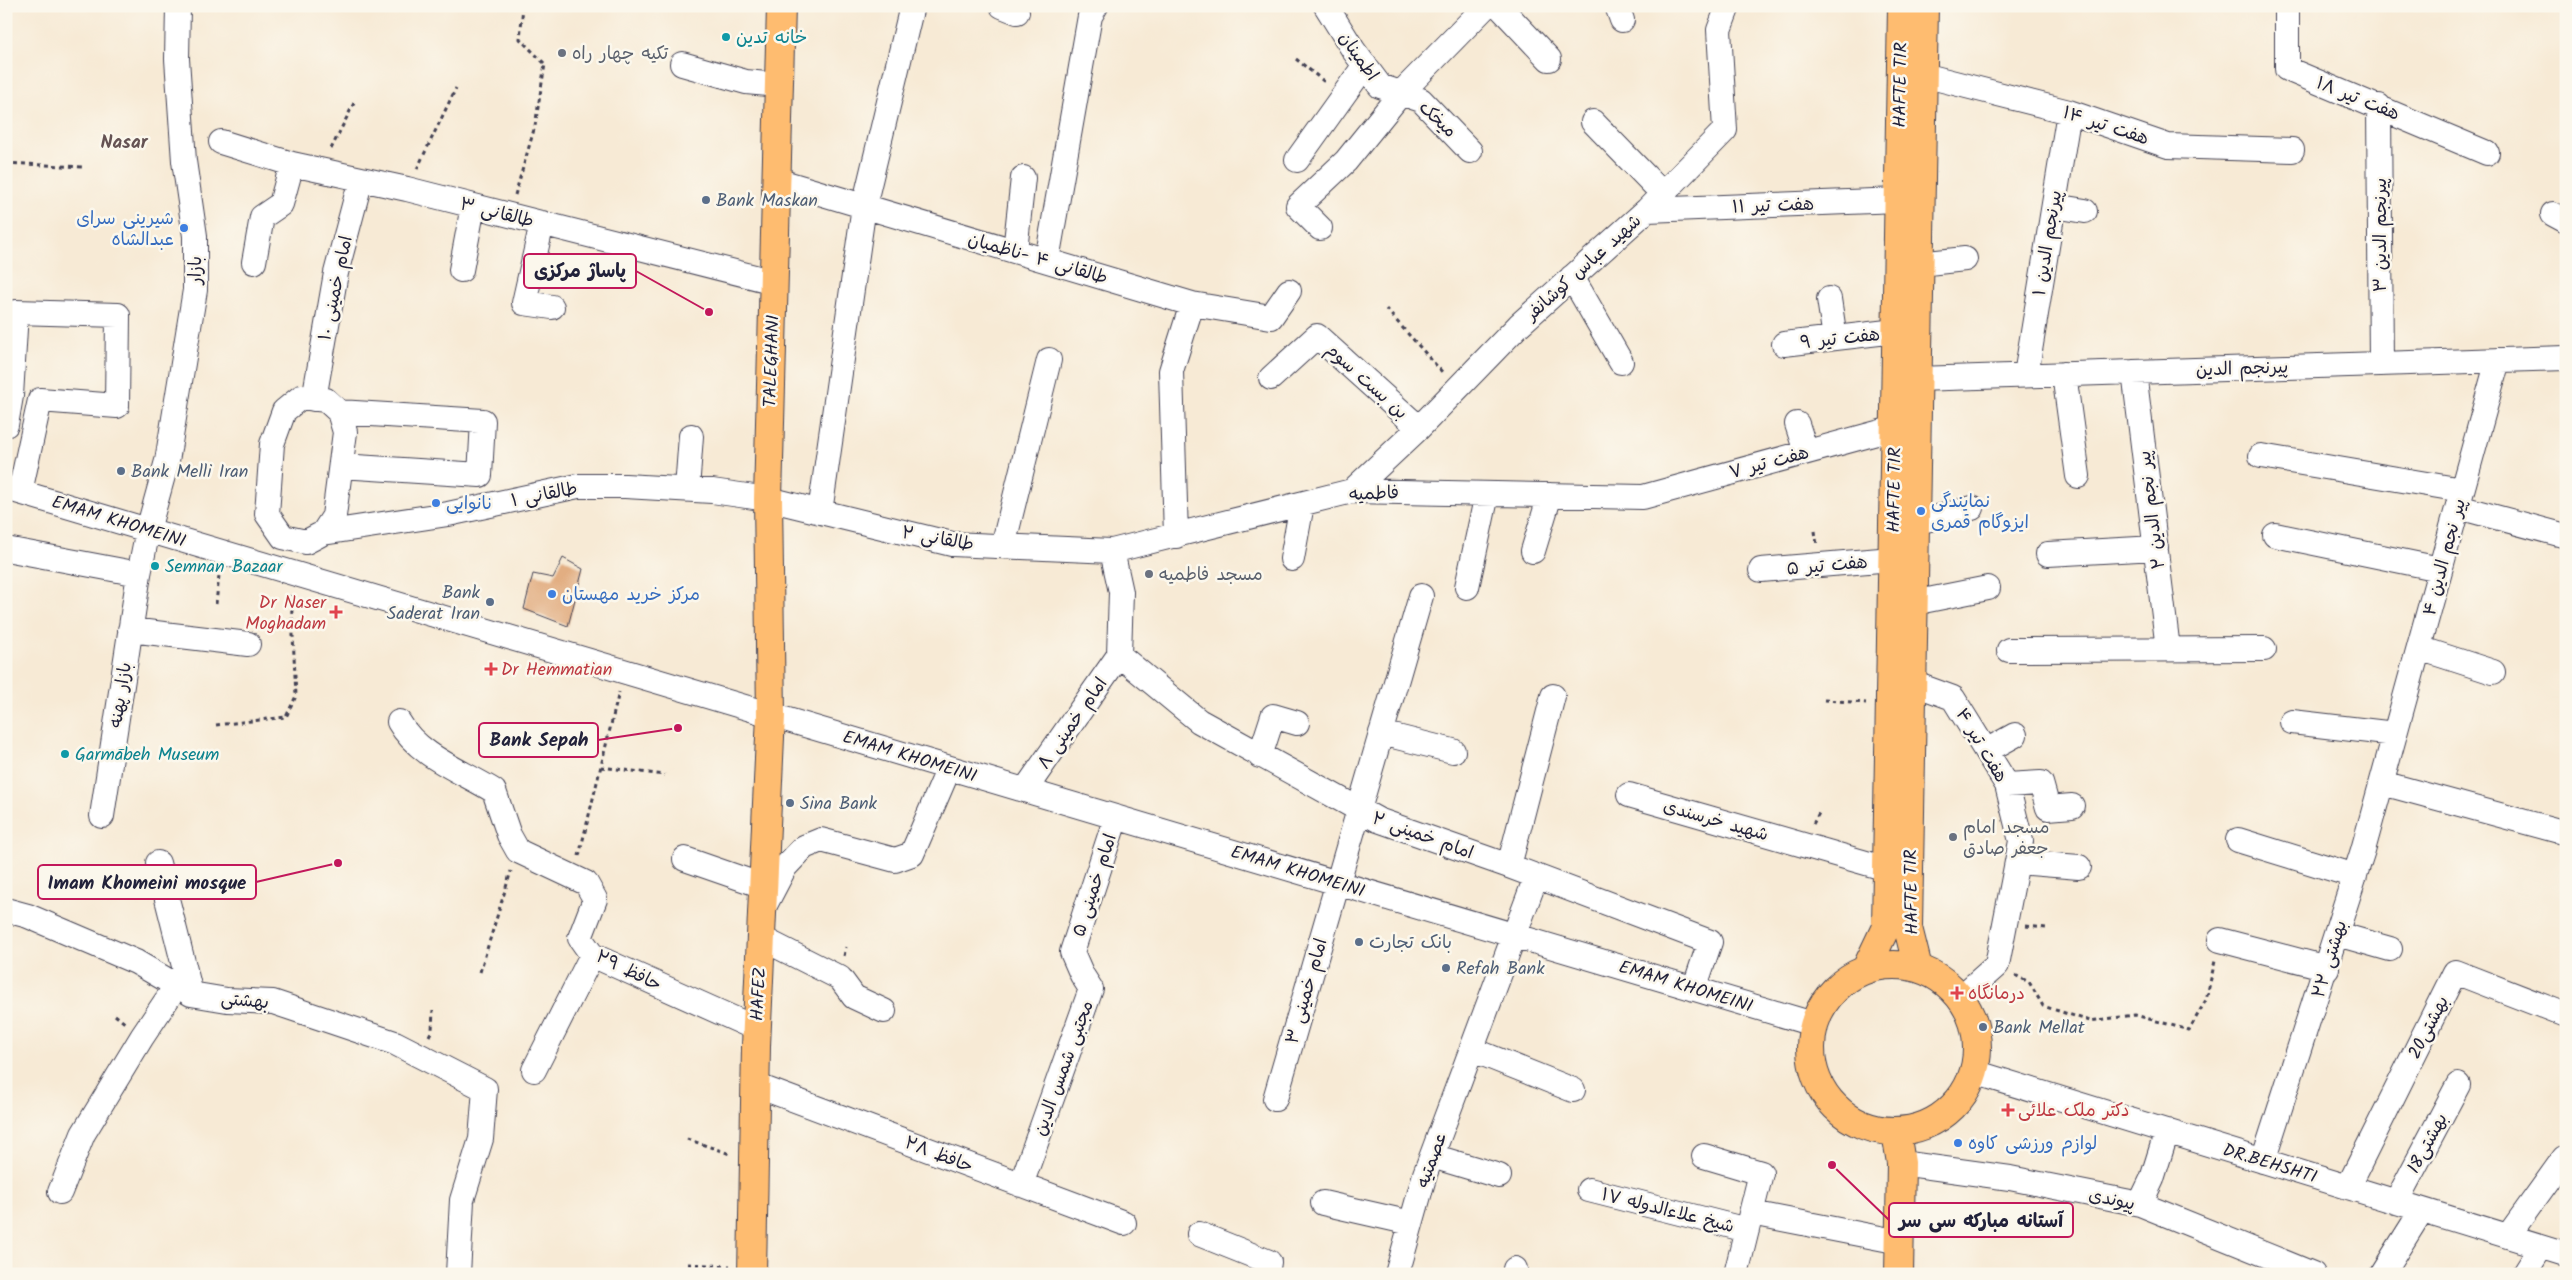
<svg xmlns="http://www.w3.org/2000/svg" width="2572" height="1280" font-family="Kalam,'Playpen Sans Arabic',sans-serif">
<rect width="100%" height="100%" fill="#fbf7ec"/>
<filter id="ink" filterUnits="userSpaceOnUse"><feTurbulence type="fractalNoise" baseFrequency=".02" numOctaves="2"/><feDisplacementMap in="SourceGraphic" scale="10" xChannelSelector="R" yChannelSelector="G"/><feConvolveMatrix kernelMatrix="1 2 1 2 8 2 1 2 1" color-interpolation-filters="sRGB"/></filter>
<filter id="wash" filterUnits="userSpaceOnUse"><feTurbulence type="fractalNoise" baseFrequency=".0096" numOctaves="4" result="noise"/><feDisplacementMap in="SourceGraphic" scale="20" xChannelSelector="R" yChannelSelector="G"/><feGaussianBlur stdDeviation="1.12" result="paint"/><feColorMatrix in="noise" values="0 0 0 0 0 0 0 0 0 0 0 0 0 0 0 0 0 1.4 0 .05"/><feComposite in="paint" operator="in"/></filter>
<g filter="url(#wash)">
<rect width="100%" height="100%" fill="#f7ead5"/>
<g id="blocks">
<path fill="#e2ae82" d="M563 558 583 569 568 626 524 609 533 574 553 578Z"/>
</g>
</g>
<g filter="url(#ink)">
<use href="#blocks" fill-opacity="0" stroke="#424052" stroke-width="1"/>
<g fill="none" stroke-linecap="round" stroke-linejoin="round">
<g stroke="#424052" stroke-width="26">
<path id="minor" d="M1002 6 1017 12
M1326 6 1354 51 1380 86 1421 100 1470 151
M1499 6 1549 59
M1617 6 1622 20
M2287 6V69L2487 153
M682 64 746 82 779 85
M1923 75 2069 112 2168 146 2292 150
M2379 106 2381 364
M1593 122 1663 194
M221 142 292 164 407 189 774 282
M1297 160 1365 65
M776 180 1192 304 1271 317 1289 291
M2054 206 2085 211
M1647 210 1898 200
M2553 214 2566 221
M542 223 524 303 552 307
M1320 228 1298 206 1346 161 1401 93 1486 6
M1015 251 1023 178
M1047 260 1090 16 1096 6
M254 262 262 217 281 204 292 164
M1919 264 1965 259
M461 270 473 206
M1572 277 1621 362
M1829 299 1835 338
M1784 344 1896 331
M2134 372 2168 649
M2064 374 2078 476
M2026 375 2069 112
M1271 378 1317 336 1419 428
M1917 379 2566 358
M301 397 326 400 339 412 345 432 334 516 323 533 306 542 283 537 267 514 272 444 284 411Z
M314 399 336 273 361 179
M339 412 483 421 480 475 341 466
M1797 424 1806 452
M6 425 11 396 16 312 118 315 117 406 40 400 20 492
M2261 456 2462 490
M6 488 1813 1024
M687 489 691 436
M1352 491 1419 428 1519 325 1647 210 1725 130 1719 30 1728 6
M2458 507 2566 536
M820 512 864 206 912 6
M1915 523 1972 508
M323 533 448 514 578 486H625L712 491 768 499 952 544 1112 551 1352 491 1643 497 1895 428
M2275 535 2440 569
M1176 536 1171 371 1192 304
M1003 546 1049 360
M6 549 139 574 148 530 167 461 195 290V236L184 161 177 59 178 6
M1112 551 1121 592 1119 655
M1533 551 1550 495
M2048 554 2156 548
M1292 559 1302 504
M1761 570 1892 559
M1467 587 1487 494
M1913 603 1988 588
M130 630 248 644
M2419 648 2493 672
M2009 650 2264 649
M1119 655 1199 721 1378 820 1509 866 1710 942 1694 989
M1912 683 1953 698 2007 785 2021 841 1997 965 1961 997
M399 722C418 756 462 771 494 791L509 835 518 851 586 883 595 899 580 938 592 955 757 1029
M2292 722 2395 734
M1381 733 1453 751
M1986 751 2015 735
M1260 756 1273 716 1297 723
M2382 783 2566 833
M2007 785 2041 783 2048 808 2072 806
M1025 790 1119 655
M1629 795 1887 869
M102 816 139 574
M2238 840 2355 876
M685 859 763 886
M2017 862 2079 867
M158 863 191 994
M1509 866 1553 696
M6 910 28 916 136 962 191 994 227 1000 273 1002 395 1043 485 1089 481 1139 462 1200 458 1274
M762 911 785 867 804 847 821 840 895 860 912 854 949 768
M2337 934 2390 949
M761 938 840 978 854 997 884 1011
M2220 940 2327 968
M1473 1050 1573 1090
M534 1070 592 955
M1974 1072 2566 1254
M755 1085 1124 1223
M1275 1099 1421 596
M1432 1156 1499 1176
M1704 1156 1761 1173 1736 1274
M2263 1161 2363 850 2498 360
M1901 1163 2010 1178 2140 1204 2313 1274
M1021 1185 1091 989 1082 975 1072 952 1116 817
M2348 1187 2455 972 2566 1015
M1589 1190 1747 1230
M60 1192 83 1134 142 1037 176 986
M2396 1202 2458 1085
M1323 1203 1411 1223
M2140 1204 2152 1179 2167 1131
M1752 1213 1900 1242
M1199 1234 1269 1262 1267 1274
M2508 1236 2564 1158
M1397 1274 1425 1174 1536 877
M1514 1274 1515 1269
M2382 1274 2422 1210
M2524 1274 2541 1247"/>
</g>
<g stroke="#424052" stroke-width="30">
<path id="major" d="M1811 1048a83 83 0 1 1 166 0a83 83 0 1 1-166 0Z
M1918 968 1908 928 1924 6
M1866 969 1886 927 1902 6
M1896 1132 1901 1163 1899 1274
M752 1274 756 1046 771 715 768 499 781 6"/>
</g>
<path stroke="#424052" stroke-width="3" stroke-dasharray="4 4" stroke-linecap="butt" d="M1296 59 1326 83
M331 149 354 103
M6 163 82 167
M417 169 456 88
M515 195 535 126 545 64 520 39 523 6
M1386 309 1443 373
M1815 531 1817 545
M216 604 219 575
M1824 700 1866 703
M216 725 286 717 296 696 291 595
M601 767 665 775
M1813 824 1820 811
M579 856 619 692
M2026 926 2046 928
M844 956 846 947
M480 972 511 871
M2015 975 2029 982 2043 1006 2090 1021 2135 1015 2189 1030 2206 1000 2215 961
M115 1015 126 1024
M429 1036 432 1030 433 1010
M687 1139 730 1154
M688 1264 730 1266"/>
<use href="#minor" stroke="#fff" stroke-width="24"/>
<use href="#major" stroke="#febc70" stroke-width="28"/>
</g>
</g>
<g fill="#0f9aa8" stroke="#fbf7ec" stroke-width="2">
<circle cx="726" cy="37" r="5"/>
<circle cx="155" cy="566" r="5"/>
<circle cx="65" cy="754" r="5"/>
</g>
<g fill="#6b7280" stroke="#fbf7ec" stroke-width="2">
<circle cx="562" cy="53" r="5"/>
<circle cx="1149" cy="574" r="5"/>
<circle cx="1953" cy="837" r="5"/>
</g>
<g fill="#5c6f8a" stroke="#fbf7ec" stroke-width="2">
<circle cx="706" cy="200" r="5"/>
<circle cx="121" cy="471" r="5"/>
<circle cx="490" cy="602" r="5"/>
<circle cx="790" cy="803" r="5"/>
<circle cx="1359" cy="942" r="5"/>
<circle cx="1446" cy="968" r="5"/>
<circle cx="1983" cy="1027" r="5"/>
</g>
<g fill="#3f7fe0" stroke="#fbf7ec" stroke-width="2">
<circle cx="184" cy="228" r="5"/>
<circle cx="436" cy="503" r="5"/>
<circle cx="1921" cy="511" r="5"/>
<circle cx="552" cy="594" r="5"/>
<circle cx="1958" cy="1143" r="5"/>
</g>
<g fill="#e0444e" stroke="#fbf7ec" stroke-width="2">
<path d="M333.5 604.5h5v5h5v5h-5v5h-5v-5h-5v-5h5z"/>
<path d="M488.5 661.5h5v5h5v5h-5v5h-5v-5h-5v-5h5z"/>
<path d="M1954.5 985.5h5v5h5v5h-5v5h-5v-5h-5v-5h5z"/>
<path d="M2005.5 1102.5h5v5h5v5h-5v5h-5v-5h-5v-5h5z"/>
</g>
<g text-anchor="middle" stroke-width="5" stroke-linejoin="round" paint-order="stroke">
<g font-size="18" fill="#0d838f" stroke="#fbf7ec" text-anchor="start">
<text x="736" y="43">خانه تدین</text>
<text x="165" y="572">Semnan Bazaar</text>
<text x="75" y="760">Garmābeh Museum</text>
</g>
<g font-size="18" fill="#5b616d" stroke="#fbf7ec" text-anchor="start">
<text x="572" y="59">تکیه چهار راه</text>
<text x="1159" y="580">مسجد فاطمیه</text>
<text x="1963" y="833">مسجد امام<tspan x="1963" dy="21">جعفر صادق</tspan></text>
</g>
<g font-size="18" fill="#22223b" stroke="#fbf7ec">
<text transform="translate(1359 56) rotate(55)" y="6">اطمینان</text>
<text transform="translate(1900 85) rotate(-89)" y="6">HAFTE TIR</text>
<text transform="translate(2358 98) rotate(22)" y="6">هفت تیر ۱۸</text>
<text transform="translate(1438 119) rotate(43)" y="6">میخک</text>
<text transform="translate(2106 125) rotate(18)" y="6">هفت تیر ۱۴</text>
<text transform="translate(1773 205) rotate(-2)" y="6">هفت تیر ۱۱</text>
<text transform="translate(497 212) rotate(14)" y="6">طالقانی ۳</text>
<text transform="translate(2380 235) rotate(-90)" y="6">پیرنجم الدین ۳</text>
<text transform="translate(2047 243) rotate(-81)" y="6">پیرنجم الدین ۱</text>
<text transform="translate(1038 258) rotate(16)" y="6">طالقانی ۴ -ناظمیان</text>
<text transform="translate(1583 267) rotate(-42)" y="6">شهید عباس کوشانفر</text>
<text transform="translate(195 270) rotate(-89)" y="6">بازار</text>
<text transform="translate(335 288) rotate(-78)" y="6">امام خمینی ۱۰</text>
<text transform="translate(1840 338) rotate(-6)" y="6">هفت تیر ۹</text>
<text transform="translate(771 361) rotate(-88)" y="6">TALEGHANI</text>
<text transform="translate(2242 368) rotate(-2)" y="6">پیرنجم الدین</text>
<text transform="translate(1367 381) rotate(42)" y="6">بن بست سوم</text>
<text transform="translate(1769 462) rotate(-15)" y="6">هفت تیر ۷</text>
<text transform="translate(1894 490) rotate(-89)" y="6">HAFTE TIR</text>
<text transform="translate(1374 493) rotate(-2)" y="6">فاطمیه</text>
<text transform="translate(544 494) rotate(-11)" y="6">طالقانی ۱</text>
<text transform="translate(2151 510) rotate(-97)" y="6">پیر نجم الدین ۲</text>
<text transform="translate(119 521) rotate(17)" y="6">EMAM KHOMEINI</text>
<text transform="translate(938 538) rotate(10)" y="6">طالقانی ۲</text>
<text transform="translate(2444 557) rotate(-75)" y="6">پیر نجم الدین ۴</text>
<text transform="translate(1827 565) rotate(-5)" y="6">هفت تیر ۵</text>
<text transform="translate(120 695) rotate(-81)" y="6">بازار پهنه</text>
<text transform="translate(1072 723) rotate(-55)" y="6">امام خمینی ۸</text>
<text transform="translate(1982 745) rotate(59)" y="6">هفت تیر ۴</text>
<text transform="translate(910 756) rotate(17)" y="6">EMAM KHOMEINI</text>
<text transform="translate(1716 820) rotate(16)" y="6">شهید خرسندی</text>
<text transform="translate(1423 835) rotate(20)" y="6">امام خمینی ۲</text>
<text transform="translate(1298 871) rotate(17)" y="6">EMAM KHOMEINI</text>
<text transform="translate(1094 885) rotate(-72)" y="6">امام خمینی ۵</text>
<text transform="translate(1911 892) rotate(-91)" y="6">HAFTE TIR</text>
<text transform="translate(2329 959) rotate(-73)" y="6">بهشتی ۲۲</text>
<text transform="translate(629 970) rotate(26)" y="6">حافظ ۲۹</text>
<text transform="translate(1686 986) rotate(17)" y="6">EMAM KHOMEINI</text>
<text transform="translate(1306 991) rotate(-74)" y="6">امام خمینی ۳</text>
<text transform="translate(758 994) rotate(-87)" y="6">HAFEZ</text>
<text transform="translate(245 1000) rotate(5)" y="6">بهشتی</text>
<text transform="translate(2428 1027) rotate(-63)" y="6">بهشتی20</text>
<text transform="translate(1063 1068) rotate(-70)" y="6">مجتبی شمس الدین</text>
<text transform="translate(2427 1143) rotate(-62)" y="6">بهشتی18</text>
<text transform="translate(939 1154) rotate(21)" y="6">حافظ ۲۸</text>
<text transform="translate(1431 1160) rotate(-70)" y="6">عصمتیه</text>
<text transform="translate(2270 1163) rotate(17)" y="6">DR.BEHSHTI</text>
<text transform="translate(2112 1199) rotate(12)" y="6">پیوندی</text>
<text transform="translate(1668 1210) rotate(14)" y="6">شیخ علاءالدوله ۱۷</text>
</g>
<g font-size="18" fill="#4e5e75" stroke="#fbf7ec" text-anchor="start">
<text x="716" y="206">Bank Maskan</text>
<text x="131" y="477">Bank Melli Iran</text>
<text x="480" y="598" text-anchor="end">Bank<tspan x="480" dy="21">Saderat Iran</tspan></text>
<text x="800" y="809">Sina Bank</text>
<text x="1369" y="948">بانک تجارت</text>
<text x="1456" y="974">Refah Bank</text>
<text x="1993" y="1033">Bank Mellat</text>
</g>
<g font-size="18" fill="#366cbe" stroke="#fbf7ec" text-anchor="start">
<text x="174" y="224" text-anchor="end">شیرینی سرای<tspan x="174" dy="21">عبدالشاه</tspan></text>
<text x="1931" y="507">نمایندگی<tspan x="1931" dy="21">ایزوگام قمری</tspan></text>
<text x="446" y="509">نانوایی</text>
<text x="562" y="600">مرکز خرید مهستان</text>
<text x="1968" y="1149">لوازم ورزشی کاوه</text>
</g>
<g font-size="18" fill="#be3a42" stroke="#fbf7ec" text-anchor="start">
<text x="326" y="608" text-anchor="end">Dr Naser<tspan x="326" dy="21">Moghadam</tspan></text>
<text x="501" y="675">Dr Hemmatian</text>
<text x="1968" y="999">درمانگاه</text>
<text x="2018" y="1116">دکتر ملک علائی</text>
</g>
<g font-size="19" font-weight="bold" fill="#655354" stroke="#fbf7ec">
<text x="124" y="148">Nasar</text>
</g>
</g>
<path fill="none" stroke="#c2185b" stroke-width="2" d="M709 312L636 271M678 728L598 740M338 863L256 882M1832 1165L1889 1220"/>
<g fill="#c2185b" stroke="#fbf7ec" stroke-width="2">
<circle cx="709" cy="312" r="5"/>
<circle cx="678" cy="728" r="5"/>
<circle cx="338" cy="863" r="5"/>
<circle cx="1832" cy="1165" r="5"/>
</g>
<g fill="#fbf7ec" stroke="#c2185b" stroke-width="2">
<rect x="524" y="254" width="112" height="34" rx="5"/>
<rect x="479" y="723" width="119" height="34" rx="5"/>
<rect x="38" y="865" width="218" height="34" rx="5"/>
<rect x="1889" y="1203" width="184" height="34" rx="5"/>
</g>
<g font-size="19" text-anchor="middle" font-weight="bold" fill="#22223b">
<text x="580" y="277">پاساژ مرکزی</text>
<text x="539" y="746">Bank Sepah</text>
<text x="147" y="889">Imam Khomeini mosque</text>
<text x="1981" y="1227">آستانه مبارکه سی سر</text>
</g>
<rect width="2572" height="1280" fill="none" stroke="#fbf7ec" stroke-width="25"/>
</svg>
